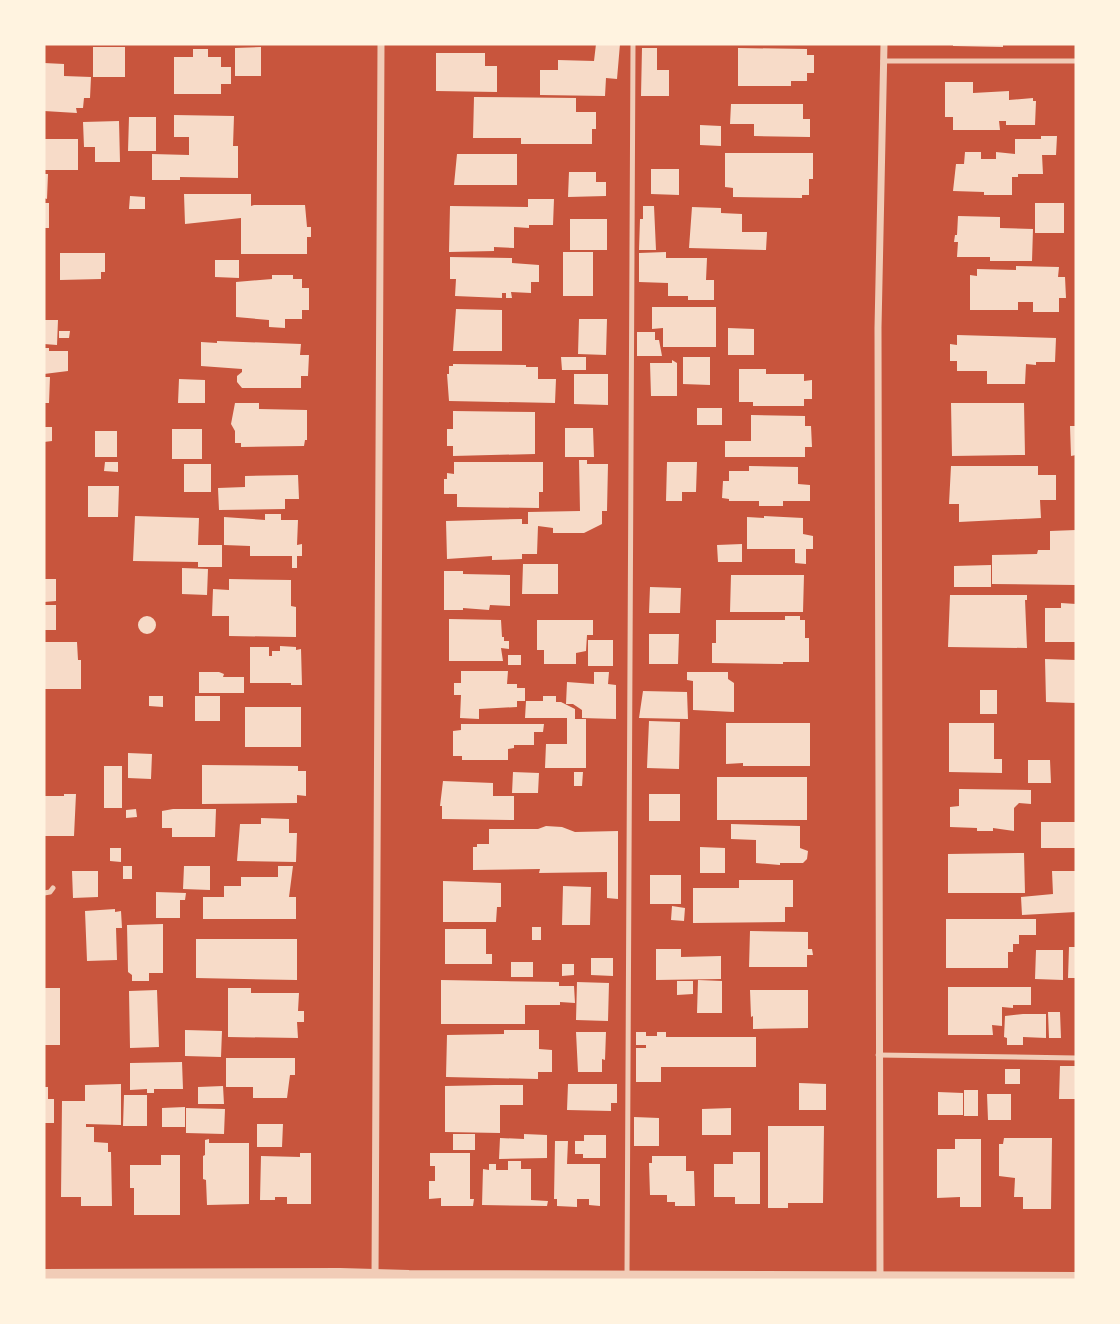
<svg xmlns="http://www.w3.org/2000/svg" width="1120" height="1324" font-family="'Zilla Slab',serif">
<rect width="100%" height="100%" fill="#c8553d"/>
<path fill="#f7dbc8" d="M596 44H620L617 79 606 78 605 96 540 95V70H558V60L594 61Z
M953 44H1003V47L953 46Z
M93 47H125V77H93Z
M261 47V76H235V48Z
M642 48H657V70H669V96H641Z
M738 48 807 49V55H814V73H807V81H791V86H738Z
M193 49H208V57H221V67H231V84H221V94H174V57H193Z
M436 53H485V66H497V92L436 91Z
M44 63 64 64V76L91 77 90 98H84L83 108H76L77 113 44 111Z
M945 82H973V93L1009 91V100L1033 98V101H1036L1035 125H1006V121H999L1000 130H953V117H945Z
M474 97 576 98V112H596V129H592V144H521V138H473Z
M731 104H803V119H810V137L754 136V124H730Z
M174 115 234 116 233 146H238V178L180 177V180H152V154L189 155V137H174Z
M129 117H156V151H128Z
M119 121 120 162H95V147H84L83 122Z
M700 125 721 126V146L700 145Z
M1041 136H1057L1056 155H1042L1043 174H1018V177H1012V195H984V192L953 191 956 164H964L965 152H981V159H996V152L1015 154V139H1041Z
M44 139H78V170H44Z
M725 153H813V179H809V195H802V198L733 197V188L725 187Z
M457 154H517V185H454Z
M651 169H679V195L651 194Z
M569 172H596V182H606V196L568 197Z
M44 174H48L47 199 44 198Z
M184 194H251V206L254 205H305L307 227H311V237H307V254H241V218L185 224Z
M130 196 145 197V209H129Z
M528 199H554L553 225H529V228L514 227V248L494 247V251L449 252 450 206 528 207Z
M44 203H49V228H44Z
M1035 203H1064V233H1035Z
M643 206H654L656 250H639L640 219H643Z
M692 207 721 208V213L742 214V232H767L766 250 689 248Z
M958 216 1000 217V228L1033 229 1032 261H990V257H957L958 242H954L955 235H957Z
M570 219H607V250H570Z
M563 252H593V296H563Z
M666 252V258H707L706 280H714V300H688V296H668V283L639 282V253Z
M60 253H105V272H101V279L60 280Z
M450 257 512 258V263L539 265V282H531V293L511 292 512 298H506V293H502V298L455 296 456 279H450Z
M215 260H239V278L215 277Z
M1016 266 1059 267 1058 277H1065L1066 298H1059V312H1033V302H1018V310H970V275L977 276V269L1016 270Z
M272 275H293V279H302V288H309V310H302V319H285V328L269 327V320L236 317V282L272 279Z
M652 307H716V347H663V328L652 329Z
M456 309 502 310V351H453Z
M579 319H607L606 355 578 354Z
M44 320H58L57 345 44 344Z
M728 328 754 329V355H728Z
M59 331H70L69 338H59Z
M637 332H655V340H659L662 356H637Z
M957 335 1056 338 1055 362H1036V365L1026 364 1025 384H987V371H957V361H950V344L957 345Z
M217 341 301 344 300 355H309L308 376H301V388H242L237 382V376L242 372V369L201 366V342L217 343Z
M44 348H49V351H68V371L44 374Z
M561 357H586V370H562Z
M683 357H710V385L683 384Z
M672 360 677 363V396H651L650 363H672Z
M453 364 526 365V367H538V379H556L555 403 449 401 447 374H449V366H453Z
M739 369H766V374H804V381L812 380V399H804V406H753V402H739Z
M574 374H608V405L574 404Z
M44 377H50L49 403H44Z
M179 379 205 380V403H178Z
M235 403H259V409L307 410V440H305L304 446 241 447V443H235V431L231 424Z
M951 403H1024L1025 455 952 456Z
M697 408H722V425H697Z
M453 411 535 412V454L453 456V446H447V429H453Z
M751 415 805 416V426H811L812 447H805V457H725V441H751Z
M1070 426H1076V455L1071 456Z
M44 427H52V441L44 442Z
M565 428H593L594 457H565Z
M172 429H202V459H172Z
M95 431H117V457H95Z
M579 460H587V464H608L607 511H602V524L584 533H553V528L538 526 537 554H522V559L492 560V556L447 559 446 521 522 519V524H528V512L580 511Z
M105 462H118V472L104 471Z
M454 462H543V492H539V508L457 507V494H444V479H447V473L454 474Z
M667 462H697L696 492H682V501H666Z
M184 464H211V492H184Z
M749 466 798 467V484L810 485V501H783V506H759V501H729V499L722 498 723 481H729V471H749Z
M951 466H1038V475H1056V500H1040L1041 518 959 522V504H949Z
M298 475 299 499H285V509L219 510 218 488 245 487V476Z
M88 486H119L118 517H88Z
M265 514H281V520H298L297 545 302 544V556H297V568H292V556H250V546L224 545V517L265 520Z
M135 516 199 518 198 545H222V567H198V562L133 561Z
M764 516 803 518V534L813 536V549H806V564L795 563V549H747V517L764 518Z
M1076 530V585L992 584V555L1037 554 1038 550H1050V531Z
M742 544V562H718L717 545Z
M523 564H558V594H522Z
M991 565V587H954V566Z
M182 568 208 569 207 595 182 594Z
M444 571H463V574L510 575V606L490 605 489 610 463 608V610H444Z
M731 575H804L803 612H730Z
M44 579H56V601L44 602Z
M229 579 291 580V606L296 607V637L229 636V616H212L213 589 229 590Z
M650 587 681 588 680 613H649Z
M950 595H1027V600H1025L1027 648 948 647Z
M1061 603 1076 604V642H1045V608H1061Z
M44 605H56V630H44Z
M785 616H800V620H805V638H809V662H783V664L712 663V643H716V620H785Z
M138 625a9 9 0 1 1 18 0a9 9 0 1 1-18 0Z
M449 619 501 620 502 637H504V641H509V649L501 648 503 661H449Z
M537 620H593V635H587L586 651 576 653V664H544V650H537Z
M649 634H679L678 664H649Z
M588 640H613V666H588Z
M44 642H77L78 660H81V689H44Z
M280 646 296 647V650L301 649 302 685H291V683H250V647H269V656H272V651H280Z
M508 655H521V665H508Z
M1045 659 1076 660V703L1046 702Z
M461 671H508L507 684H517V688H525V701H517V707L479 709V719L460 718 461 695H454V683H461Z
M199 672H219L224 674 223 677H244V693H199Z
M594 672H609L608 684 616 685V719L582 718V710L573 704H566L567 682 594 684Z
M687 672H728V679L734 683V712L693 710V681L687 680Z
M980 690H997V714H980Z
M643 691 687 692 688 719 639 718Z
M149 696H163V707L149 706Z
M195 696H220V721H195Z
M543 696H556V702H561L575 709V719H586V768H545L546 744H567V718H525L526 701H543Z
M245 707H301V747H245Z
M649 721 680 722 679 769 647 768Z
M726 723H810V766H743V763L726 764Z
M949 723H994V759H1002V773L949 772Z
M461 724H544L543 732H534V745H514V748L508 749V760H462V756H453V731L461 730Z
M128 753 152 754 151 779 128 778Z
M1028 760H1050L1051 783H1028Z
M202 765 298 766V771H306V796L297 795V803L202 804Z
M104 766H122V808H104Z
M513 772 539 773 538 793H512Z
M574 772H583L582 786H574Z
M717 777H807V820H717Z
M443 781 493 783V796H514V820L442 819V806H440Z
M959 789 1031 790V804L1019 803 1014 808V831L993 828V831H977V828L950 827V807L959 806Z
M64 794H76L74 836H44V796H64Z
M649 794H680V821H649Z
M136 809 137 817 126 818V810Z
M173 809H216L215 837H172V828H162V811Z
M261 818 289 819V833H297L296 862 237 861 240 824H261Z
M1041 822H1076V848H1041Z
M731 824 800 826V848L808 851 807 859 803 863H780V865L756 863V840L731 839Z
M546 826 562 827 575 832 618 831V899L607 898V872L539 873 540 869 473 870V847H477V844H489V829H538Z
M700 847 725 848V873H700Z
M110 848H121V862L110 861Z
M1024 853 1025 893H948V854Z
M123 866H132V879H123Z
M184 866H210V890L183 889Z
M278 866H293L289 897H296V919H203V897H224V886H241V877H278Z
M72 871H98V897L73 898Z
M1052 871H1076V912L1022 915 1021 897 1053 894Z
M650 875H681V904H650Z
M739 880H793V907H785V922L693 923V888H739Z
M443 881 501 883V907H497L496 922H443Z
M563 886 591 887 590 925H562Z
M156 892 186 893 185 900H180V918H156Z
M672 906 685 908 684 921 671 920Z
M115 909V912L121 911 122 928H116L117 960 87 961 85 911Z
M946 919H1036V935H1019V944H1013V952H1008V968H946Z
M163 924V973H149V981H132V975L128 972 127 925Z
M532 927H541V940H532Z
M445 929H486V954H492V964H445Z
M750 931 808 932V949H812L813 955H807V967H749Z
M196 939H297V980L196 978Z
M1069 947H1076V978H1068Z
M656 949H681V957L721 956V979L656 980Z
M1036 950H1063V980L1035 979Z
M591 958H613V976L591 975Z
M511 962H533V977H511Z
M562 964H574V975L562 976Z
M441 980 559 982V986H574L575 1003 560 1002V1005H525V1024H441Z
M698 980 722 981V1013H697Z
M677 981H693V994L677 995Z
M577 982 609 983 608 1021 576 1020Z
M948 987H1031V1005H1013V1008L1002 1007V1026L992 1025 993 1035H948Z
M44 988H60V1045H44Z
M228 988H251V993H299L298 1011H304V1022H297L298 1038 228 1037Z
M157 990 159 1047 130 1048 129 991Z
M750 990H808V1028L753 1029V1016L751 1017Z
M1048 1012H1060L1061 1038H1049Z
M1023 1014H1046V1038L1023 1037V1045H1007V1038L1004 1037 1005 1016Z
M185 1030 222 1031 221 1057 185 1056Z
M504 1030H539V1049L552 1050V1072H538V1079L446 1077 447 1035 504 1034Z
M576 1032H606L605 1060 602 1059V1072H578Z
M636 1032H646V1036H657V1032H666V1037H756V1067H661V1082H636V1048H646V1045H636Z
M226 1058H295V1075H290L287 1098H253V1087H226Z
M182 1062 183 1089H154V1093H147V1089L130 1090V1063Z
M1060 1066H1076V1099H1059Z
M1005 1069H1020V1084H1005Z
M799 1083 826 1084V1110H799Z
M121 1084V1125L86 1124V1127H94V1142L108 1143V1152H111L112 1206H81V1197H61L62 1101H85V1085Z
M568 1084H617V1103H611V1111L567 1110Z
M495 1085H523V1105H500V1133L445 1132V1086Z
M223 1086 224 1104H198V1087Z
M44 1087H48V1099H54V1123H44Z
M964 1090H978V1116H964Z
M938 1092 963 1093V1115H938Z
M987 1094H1011V1120H988Z
M124 1095H147V1126H123Z
M185 1107V1127H162V1108Z
M186 1108 225 1109 224 1134 186 1133Z
M731 1108V1135H702V1109Z
M634 1117 659 1118V1146H634Z
M257 1124H283L282 1147H257Z
M768 1126H824L823 1203H788V1208H768Z
M453 1134H475V1150H453Z
M524 1134 547 1135V1158L499 1159 500 1138 524 1139Z
M584 1135H606V1158H583V1154H575V1141H584Z
M1004 1138H1052L1051 1209H1023V1197H1014L1015 1178 999 1176V1144H1003Z
M209 1139V1143H249V1204L207 1205 206 1180 203 1179V1156L205 1155V1140Z
M955 1139H981V1207H960V1197L937 1198V1149H955Z
M555 1141H568L567 1164H600V1206L589 1205V1199H577V1207L557 1206V1199H554Z
M733 1152H760V1204H735V1197H714V1164H733Z
M300 1153H311V1204H287V1197H275V1200H260L261 1156 300 1157Z
M430 1153H470V1199H474L473 1206H441V1198L429 1199V1181H435V1166H430Z
M161 1155H180V1215H134V1188H130V1165H161Z
M652 1156H686V1171H694L695 1206H675V1202H667V1195H650L649 1163H652Z
M508 1161H521V1169H531V1200L548 1201 547 1206 482 1205 483 1169 489 1170V1164H496V1170H508Z"/>
<g fill="none" stroke-linecap="round" stroke-linejoin="round">
<path stroke="#f1ccb7" stroke-width="5" d="M883 61H1076
M44 893 50 892 53 888
M878 1055 1076 1058
M627 1276 633 44"/>
<path stroke="#f1ccb7" stroke-width="7" d="M880 1278 878 328 884 44
M375 1279 381 44"/>
<path stroke="#f1ccb7" stroke-width="12" d="M44 1275 340 1274 409 1276 1076 1278"/>
</g>
<rect width="1120" height="1324" fill="none" stroke="#fff3e0" stroke-width="91"/>
</svg>
